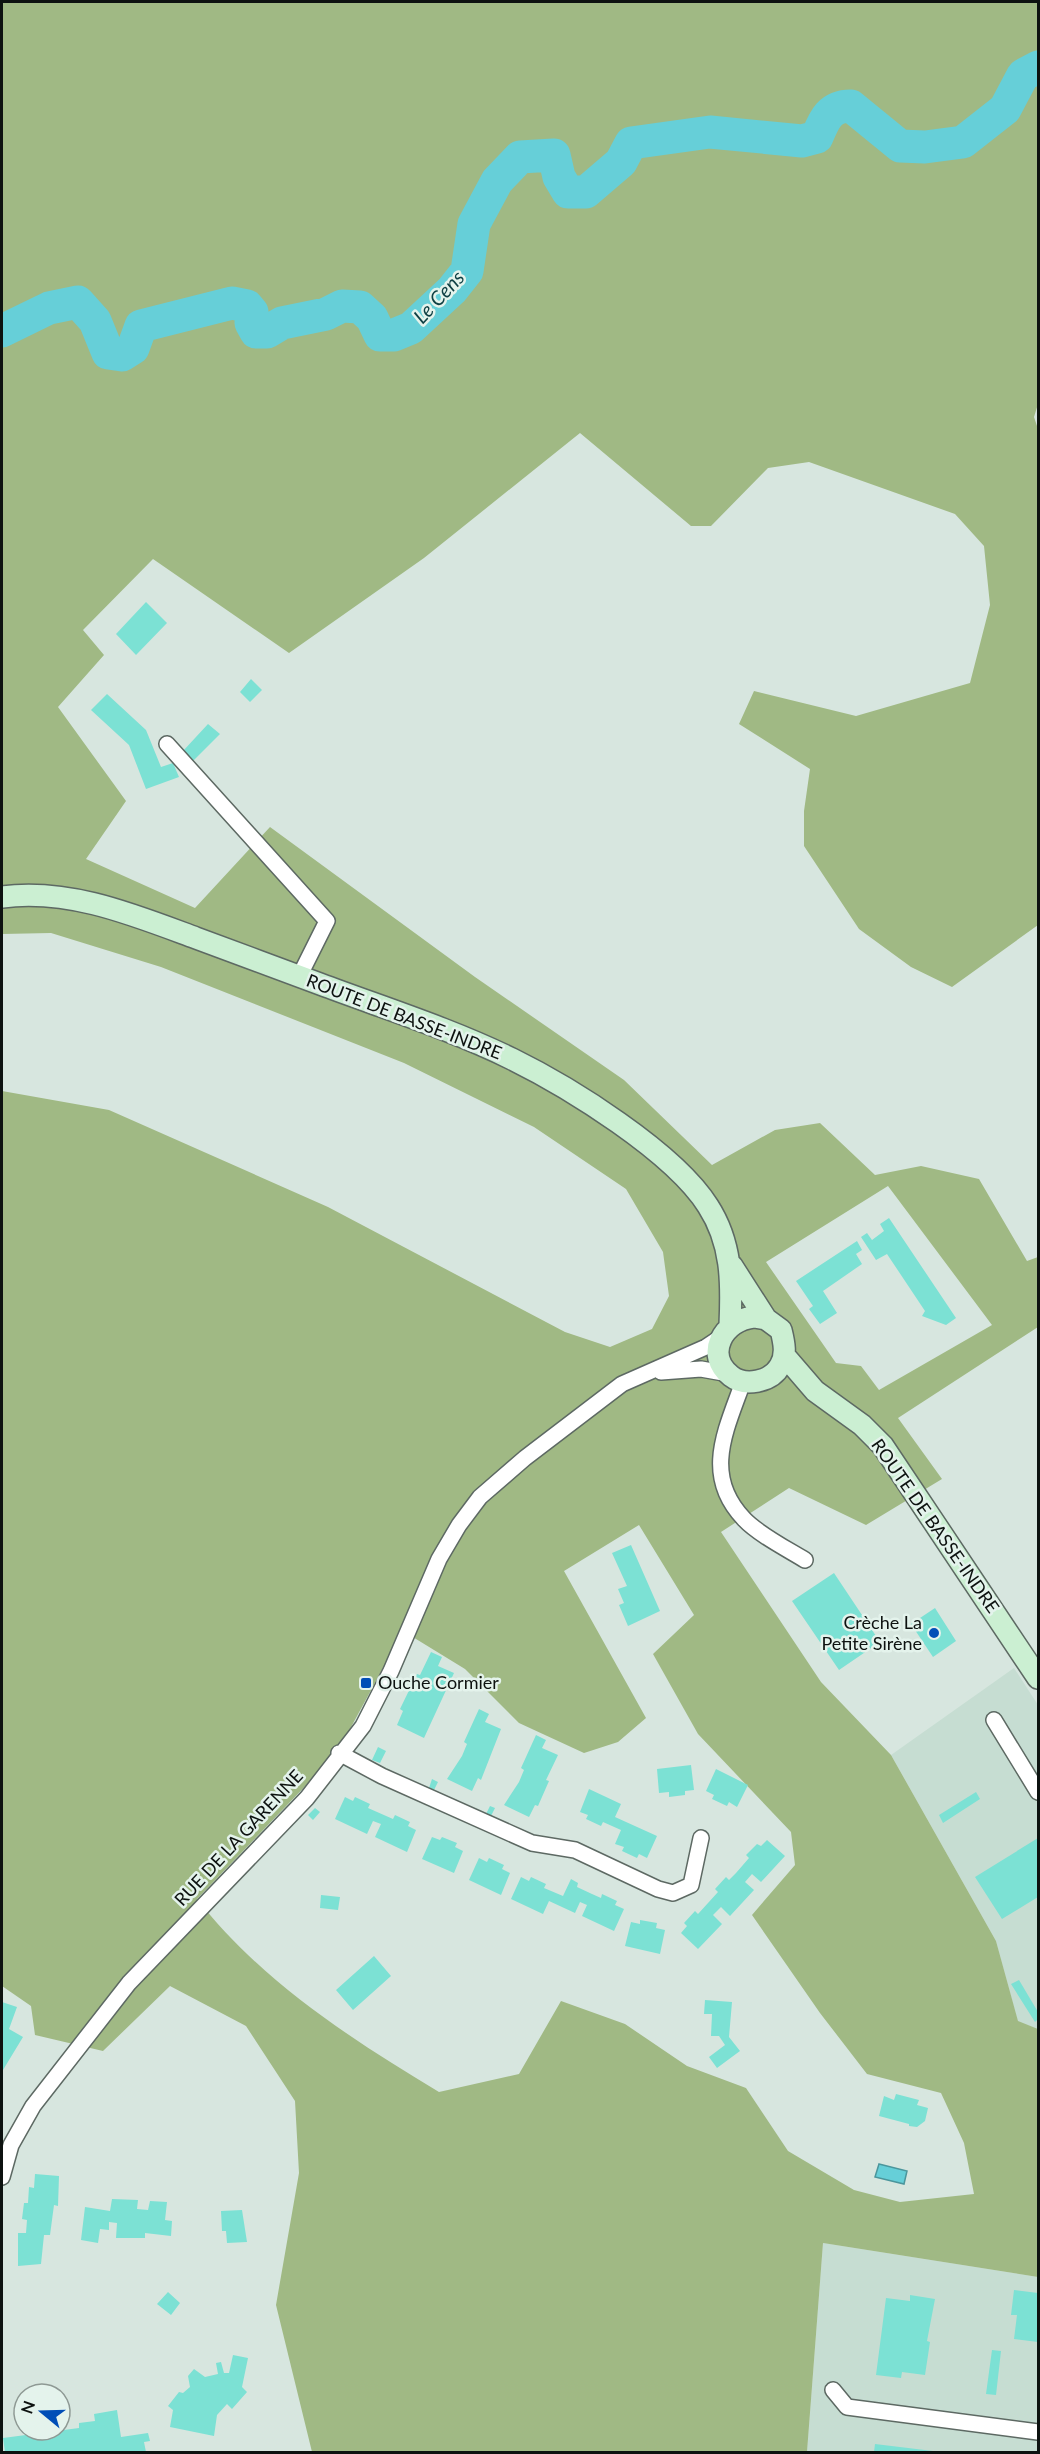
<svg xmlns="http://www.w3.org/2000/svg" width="1040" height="2454" font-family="Lato,sans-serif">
<rect width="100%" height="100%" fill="#d7e6df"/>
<path fill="#c6ddd2" d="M1014 1668 1038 1705V2029L1018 2022 996 1941 891 1755Z
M823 2243 1038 2277V2452H807Z"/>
<path fill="#a0b984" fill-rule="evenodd" d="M2 2H1038V404L1034 417 1038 429V925L952 987 911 967 859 929 804 846V811L810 769 739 724 754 691 856 716 970 683 990 605 984 546 955 514 809 462 768 468 711 526H691L580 433 424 558 289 653 153 559 83 630 104 655 58 707 126 801 86 859 195 908 270 827 475 977 624 1080 712 1165 775 1130 820 1123 875 1175 921 1166 979 1179 1027 1261 1038 1257V1327L898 1418 942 1479 866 1525 789 1488 721 1532 821 1682 891 1755 996 1941 1018 2021 1038 2029V2277L823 2243 807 2452H312L276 2305 299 2173 295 2101 246 2026 170 1986 103 2051 35 2035 31 2006 2 1986V1091L109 1110 328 1207 565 1332 610 1347 652 1329 669 1296 663 1252 626 1189 534 1127 404 1063 161 967 51 933 2 934ZM888 1186 992 1325 879 1390 861 1366 836 1363 766 1262ZM639 1525 694 1615 653 1654 698 1734 791 1832 795 1865 752 1915 820 2013 867 2074 941 2093 964 2143 974 2194 900 2202 854 2190 788 2151 746 2088 687 2066 625 2024 561 2001 519 2074 439 2092C351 2039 261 1981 197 1899L337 1753 403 1631 465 1669 519 1723 584 1753 618 1742 646 1718 564 1571Z"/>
<path fill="#66cfd8" stroke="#4b969c" stroke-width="1.5" d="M879 2164 907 2171 904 2184 875 2177Z"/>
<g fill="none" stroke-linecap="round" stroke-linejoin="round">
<path stroke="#66cfd8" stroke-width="33" d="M2 331 49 308 78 302 95 321 108 353 122 355 133 348 141 326 232 303 247 306 252 312 251 323 256 332H267L282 323 326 314 342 306 360 307 372 318 380 335H394L411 328 452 290 467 271 474 224 497 181 520 157 554 155 559 177 568 192H586L621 162 631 143 710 132 802 141 817 137C824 120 829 106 851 106L900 146 925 147 963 142 1005 109 1023 75 1038 67"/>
</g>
<path fill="#7ce1d4" d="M146 602 167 623 136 655 116 634Z
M251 679 262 690 250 702 240 692Z
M107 694 146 730 161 767 173 763 179 777 146 789 129 745 91 710Z
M208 724 220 734 192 762 183 751Z
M889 1218 956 1318 946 1325 922 1316 925 1311 887 1254 876 1260 861 1237 867 1233 872 1240 884 1231 880 1224Z
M857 1241 862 1250 856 1254 862 1264 823 1291 837 1313 820 1324 809 1309 813 1306 796 1281Z
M631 1545 660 1611 628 1626 619 1605 624 1603 618 1589 627 1586 612 1553Z
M834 1573 880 1642 839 1670 792 1601Z
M935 1608 956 1641 933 1657 911 1624Z
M431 1652 442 1657 438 1666 454 1673 424 1738 397 1725 403 1711 400 1709 417 1674 420 1675Z
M479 1709 489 1714 485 1722 501 1729 481 1780 478 1778 472 1791 447 1779 462 1756 467 1744 464 1742Z
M536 1735 546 1740 542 1748 558 1755 546 1780 549 1781 538 1806 535 1805 529 1817 504 1805 519 1782 524 1770 521 1768Z
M378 1747 386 1751 380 1763 372 1760Z
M691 1765 694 1790 685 1791V1795L669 1797V1792L659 1793 657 1769Z
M716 1769 748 1785 737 1807 729 1802 727 1806 712 1799 714 1795 706 1791Z
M432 1779 438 1782 434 1790 429 1788Z
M589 1789 621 1804 615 1817 657 1836 647 1858 639 1854 637 1858 622 1851 624 1847 615 1844 621 1830 603 1822 601 1826 586 1819 588 1815 580 1812Z
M976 1792 980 1799 943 1823 939 1815Z
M345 1797 353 1801 355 1797 370 1804 368 1808 393 1819 395 1815 410 1822 408 1826 416 1830 407 1852 375 1837 381 1824 373 1821 367 1834 335 1819Z
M490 1806 495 1808 491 1816 486 1814Z
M315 1808 320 1812 313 1820 308 1815Z
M432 1837 440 1840 442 1837 457 1843 455 1847 463 1851 454 1873 422 1859Z
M1038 1838V1897L1002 1919 975 1877Z
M767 1840 785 1856 761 1882 752 1874 745 1882 754 1890 730 1916 721 1907 713 1915 722 1924 698 1949 681 1933 687 1926 684 1923 695 1911 698 1914 718 1892 715 1889 726 1877 729 1880 736 1873 749 1858 746 1855 757 1844 761 1846Z
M479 1858 487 1862 489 1858 504 1865 502 1869 510 1873 501 1895 469 1880Z
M521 1877 529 1881 531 1877 546 1884 544 1888 563 1896 571 1879 578 1883 577 1887 592 1894 601 1898 602 1894 617 1901 615 1905 624 1909 614 1931 582 1916 587 1905 580 1902 575 1913 549 1901 543 1914 511 1899Z
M321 1895 340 1897 338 1910 320 1908Z
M640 1920 657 1923 656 1928 665 1930 660 1954 625 1946 631 1922 640 1924Z
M374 1956 391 1976 353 2010 336 1990Z
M1019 1980 1038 2012V2019L1035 2022 1011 1984Z
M705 2000 732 2002 729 2037 740 2051 717 2068 709 2057 725 2045 719 2036H711L712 2014H704Z
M2 2002 17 2007 9 2029 23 2037 3 2070Z
M896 2094 919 2100 917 2105 928 2108 925 2121 917 2127 909 2126V2124L879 2116 884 2096 894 2100Z
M35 2174 59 2176 58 2206 54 2205 50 2235H44L41 2264 18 2266V2233H26L27 2220 22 2219 24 2203H28L29 2187 34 2188Z
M112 2199 138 2200 137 2209 148 2210 150 2201 167 2202 165 2220 172 2221 171 2236 145 2233V2238H116L117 2223 109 2222V2230L100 2229 98 2243 81 2240 85 2207 110 2211Z
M242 2210 247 2242 227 2243 226 2231H222L221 2211Z
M1014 2290 1038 2293V2342L1014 2339 1017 2315H1011Z
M168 2292 180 2303 171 2315 157 2304Z
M910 2295 935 2299 927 2341 930 2342 925 2375 902 2372 901 2378 876 2375 886 2298 910 2301Z
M992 2350 1001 2351 996 2395 986 2394Z
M233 2355 248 2358 242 2387 247 2392 232 2409 227 2404 217 2415 214 2436 170 2427 173 2410 168 2406 179 2392 183 2393 190 2387 188 2376 194 2369 205 2377 218 2374 216 2363 221 2362 224 2373H229Z
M117 2410 121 2437 148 2433 150 2441 144 2442 146 2452H5L3 2438 79 2428V2423L95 2421 94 2414Z
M875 2444 933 2451V2452H874Z"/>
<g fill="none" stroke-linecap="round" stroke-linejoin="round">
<g stroke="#5d6963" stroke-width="18">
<path id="street" d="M167 744 327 921 299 977
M661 1372 701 1369 729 1374
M743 1382C726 1430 702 1475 744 1519 758 1534 787 1549 805 1560
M994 1720 1038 1792
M339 1753 382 1776 532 1843 575 1850 658 1889 673 1893 691 1885 701 1838
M2 2177 11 2145 33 2106 129 1983 307 1798 363 1726 391 1671 439 1559 459 1525 480 1497 525 1458 622 1384 706 1347 721 1337
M833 2390 847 2407 1038 2432"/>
</g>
<g stroke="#5d6963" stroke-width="24">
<path id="secondary" d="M2 897C69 888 134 915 196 938 237 953 279 969 320 984 384 1008 451 1029 512 1059 569 1087 674 1152 708 1206 732 1243 732 1282 730 1325
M732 1266 766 1319
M754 1317 766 1319 781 1330C784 1342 787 1355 780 1366 771 1382 745 1387 731 1376 704 1355 723 1320 754 1317Z
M784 1355 815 1391 862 1425 883 1446 1038 1678"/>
</g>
<use href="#street" stroke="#fff" stroke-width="15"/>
<use href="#secondary" stroke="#cbefd2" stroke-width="21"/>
</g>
<g fill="#004eb7" stroke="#e4f3ec" stroke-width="2">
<circle cx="934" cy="1633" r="6"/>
<rect x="360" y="1677" width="12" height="12" rx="3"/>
</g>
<g text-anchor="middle" stroke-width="5" stroke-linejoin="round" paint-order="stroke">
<g font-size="18" fill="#0d1210" stroke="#e4f3ec">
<text transform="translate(404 1017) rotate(21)" y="6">ROUTE DE BASSE-INDRE</text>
<text transform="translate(935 1526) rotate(55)" y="6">ROUTE DE BASSE-INDRE</text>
<text transform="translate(239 1838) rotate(-47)" y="6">RUE DE LA GARENNE</text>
</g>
<g font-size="18" fill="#0d1210" stroke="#e4f3ec" text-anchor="end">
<text x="922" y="1629">Crèche La<tspan x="922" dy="21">Petite Sirène</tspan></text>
<text x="378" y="1689" text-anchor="start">Ouche Cormier</text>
</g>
<g font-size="20" font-style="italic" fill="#0d3f43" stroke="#e4f3ec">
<text transform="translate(439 297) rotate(-47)" y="7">Le Cens</text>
</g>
</g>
<rect width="1040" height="2454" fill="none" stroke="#0d1210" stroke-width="6"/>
<g transform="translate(42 2412) rotate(289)"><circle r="28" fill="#e4f3ec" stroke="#8e9994" stroke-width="1.5"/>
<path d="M0-4.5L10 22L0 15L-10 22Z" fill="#004eb7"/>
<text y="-9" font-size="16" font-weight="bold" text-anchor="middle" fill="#0d1210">N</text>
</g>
</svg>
